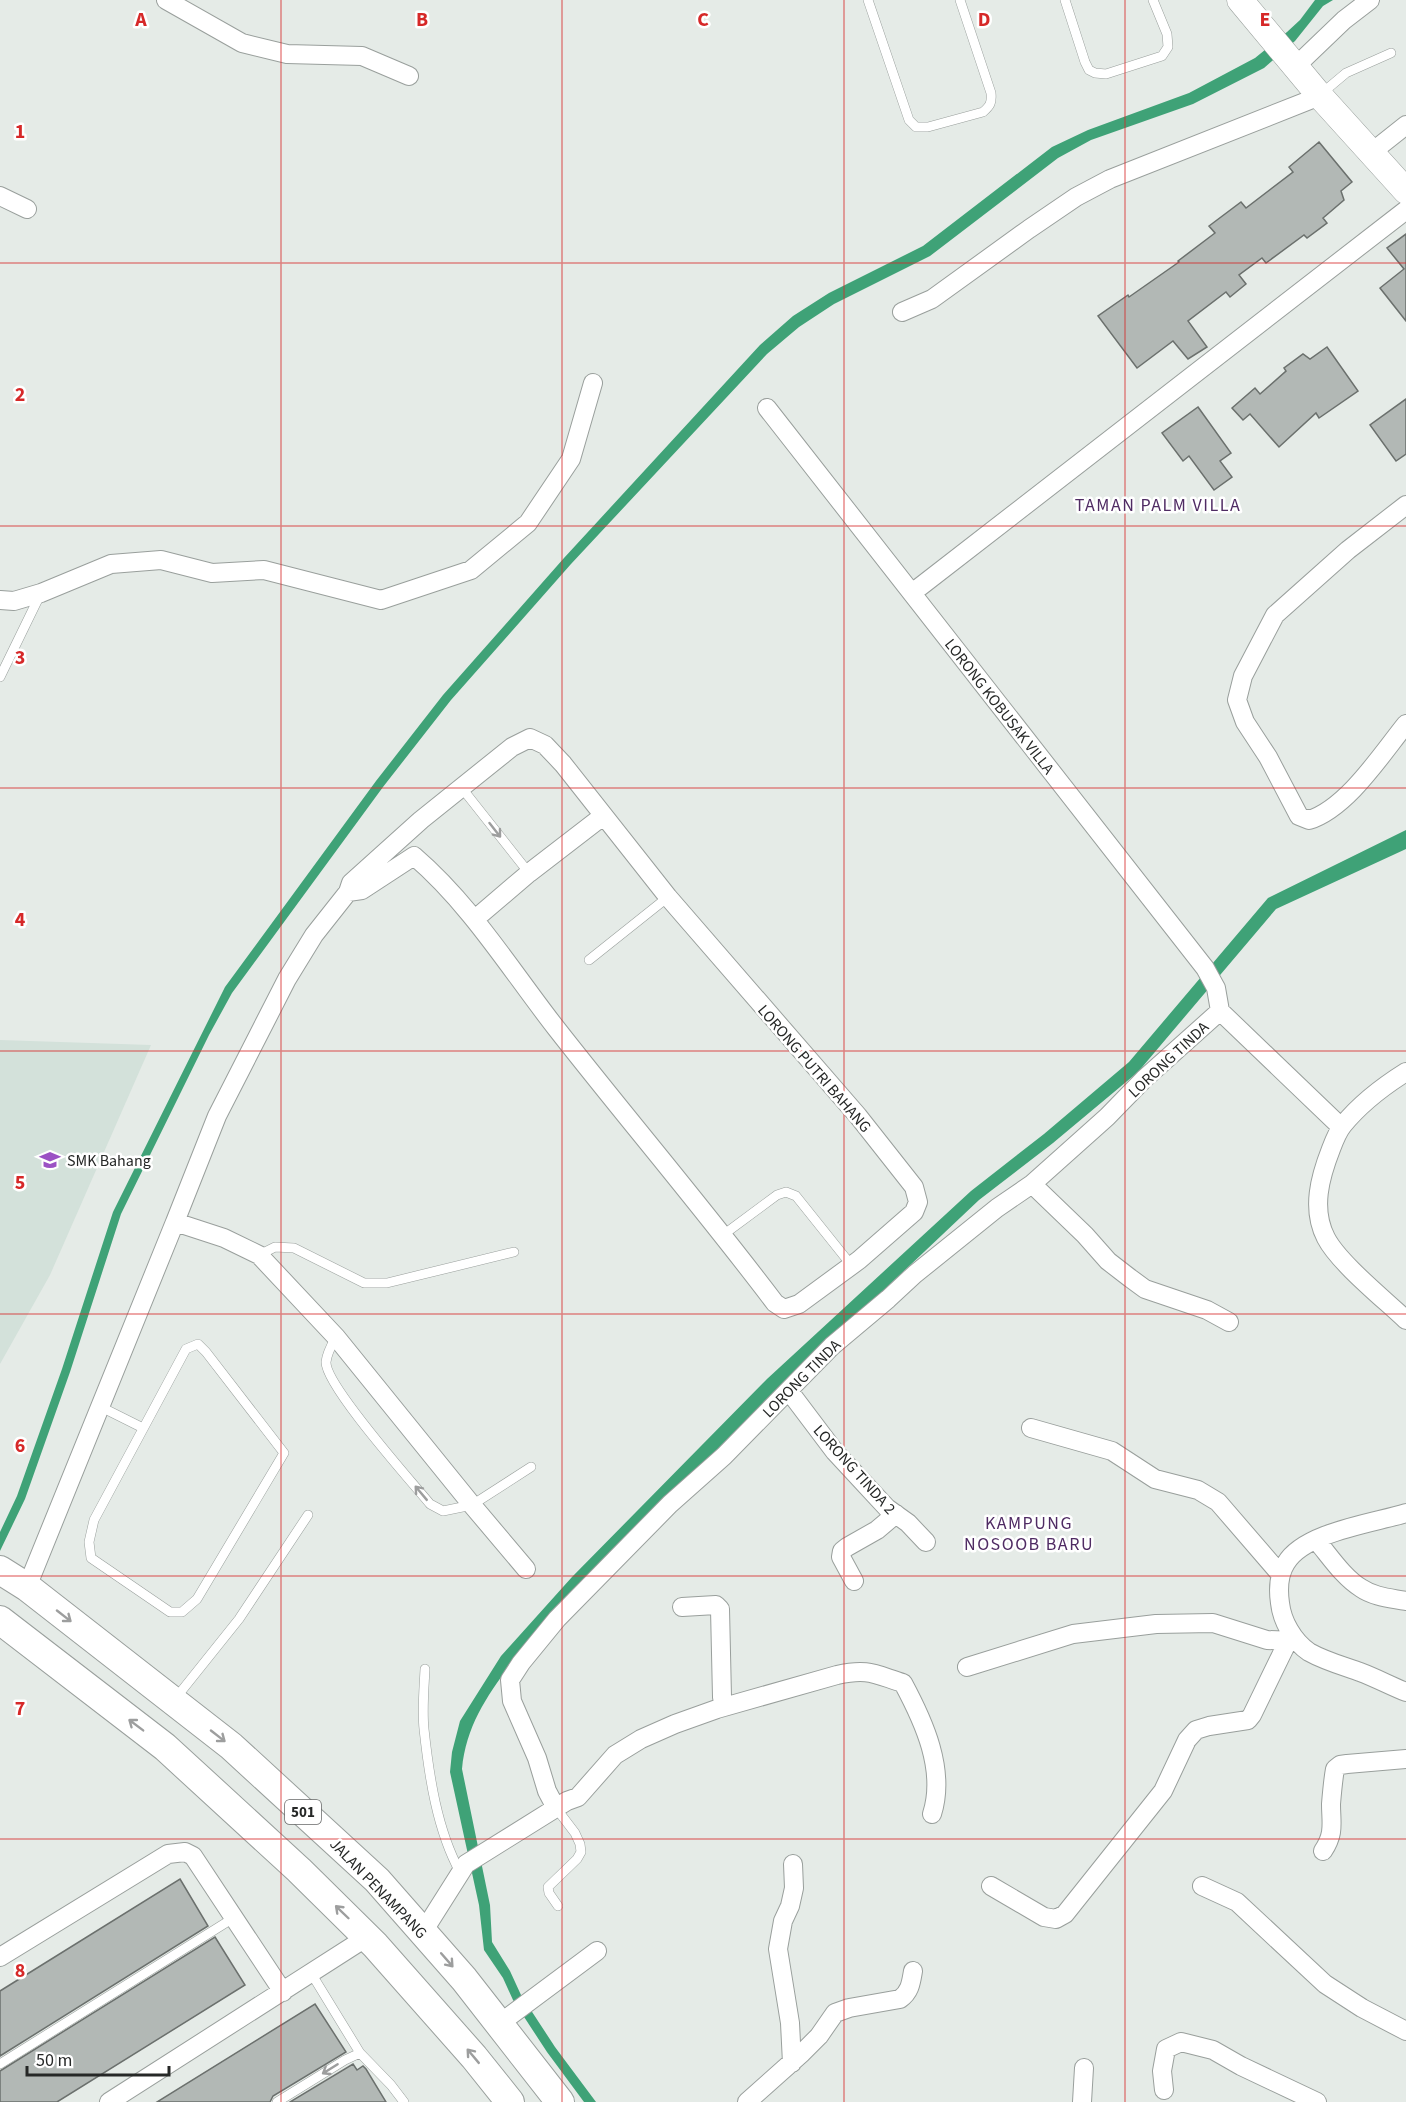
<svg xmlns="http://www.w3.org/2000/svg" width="1406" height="2102" font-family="'Source Sans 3',sans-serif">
<rect width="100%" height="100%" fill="#e5ebe7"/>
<path fill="#d3e1da" d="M0 1040 151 1045 50 1275 0 1364Z"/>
<path fill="#3fa277" d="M1315 0H1333L1323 6 1295 41 1264 68 1193 104 1091 140 1058 158 930 256 834 304 799 327 767 354 571 564 451 700 383 787 232 993 209 1035 121 1214 70 1372 25 1499 0 1551V1532L17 1496 62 1369 113 1212 225 987 376 781 443 695 564 558 760 345 793 316 829 293 923 246 1052 147 1088 130 1189 93 1255 58 1287 32 1300 20Z
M1406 830V849L1276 909 1138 1072 1053 1143 979 1200 777 1391 512 1662C487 1696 466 1726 462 1769L490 1905 492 1942 510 1971 521 1995 555 2047 596 2102H584L547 2052 513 2000 503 1978 484 1950 479 1905 450 1772 452 1752 460 1721 501 1656 572 1577 767 1379 971 1191 1044 1134 1129 1062 1268 898Z"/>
<path fill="#b2b8b5" stroke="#6b706d" stroke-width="1.5" d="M1319 142 1352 182 1341 191 1344 200 1323 218 1327 223 1307 238 1304 235 1266 263 1262 258 1239 275 1246 284 1230 297 1226 292 1188 321 1207 347 1188 359 1173 341 1137 368 1098 316 1128 295 1129 297 1179 262 1178 261 1215 233 1209 226 1241 202 1246 208 1293 172 1289 167Z
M1406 234V321L1380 288 1404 269 1387 248Z
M1327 347 1358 391 1319 418 1316 413 1279 447 1250 414 1243 420 1232 408 1255 388 1260 394 1286 371 1284 368 1303 354 1310 359Z
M1406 399V454L1396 461 1370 425Z
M1198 407 1231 453 1220 461 1232 477 1214 490 1189 456 1183 461 1162 433Z
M180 1879 208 1926 0 2056V1991Z
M215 1937 245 1985 57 2102H0V2071Z
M315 2004 346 2052 273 2096 270 2102H157Z
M353 2064 357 2070 363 2066 366 2069 386 2102H290Z"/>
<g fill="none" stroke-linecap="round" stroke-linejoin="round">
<g stroke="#999f9c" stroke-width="10">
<path id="service" d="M868 0 909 120 916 127H928L983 112C990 106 992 103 991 93L960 0
M1065 0 1085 62 1089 70 1095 73 1106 74 1162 56 1168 47 1167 34 1153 0
M1321 94 1346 73 1391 53
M0 677 40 595
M461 787 529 873
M589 960 668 897
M723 1235 777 1195 786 1192 796 1196 852 1266
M259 1255 275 1247 294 1248 364 1283H387L514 1252
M336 1337C332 1344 327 1353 326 1362 325 1385 411 1481 430 1504L443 1511 472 1505 531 1467
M198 1344 206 1352 284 1453 197 1599 182 1612H170L91 1558 89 1542 94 1520 186 1349Z
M99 1406 143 1428
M425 1669C424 1689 422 1710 424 1729 429 1776 437 1830 460 1872
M175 1699 239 1619 308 1515
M556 1808 575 1833 580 1844 581 1852 577 1859 548 1887 549 1893 558 1906
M311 1973 360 2053
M0 2064 235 1917
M277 2102 345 2060 360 2053 391 2085 404 2102"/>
</g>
<g stroke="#999f9c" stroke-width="20">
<path id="minor" d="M166 0 242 43 287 54 362 56 409 76
M1296 66 1344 20 1370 0
M1372 152 1406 125
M0 196 27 209
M902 312 932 299 1029 229 1076 197 1110 179 1320 96
M767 408 1205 968 1216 988 1220 1011
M1406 505 1348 550 1275 615 1243 676 1237 700 1245 722 1268 757 1299 816 1309 820C1347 808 1381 755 1406 724
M912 593 1406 210
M0 600 14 601 41 593 111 564 161 560 212 573 264 570 381 600 471 570 528 523 571 459 593 383
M530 738 545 745 563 764 668 897 858 1116 914 1187 918 1202 914 1212 859 1260 799 1304 784 1309 775 1303C704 1209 628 1120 556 1028 510 969 471 905 414 856L362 890 348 892 351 883 421 820 512 747Z
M475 919 529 873 603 816
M1220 1011 1341 1127
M1406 1072C1382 1087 1361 1103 1343 1125 1338 1131 1334 1141 1331 1149 1320 1177 1311 1209 1326 1238 1339 1263 1384 1299 1406 1320
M1032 1184 1085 1235 1108 1261 1130 1278 1145 1289 1207 1310 1229 1322
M175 1222 217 1116 287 979 314 935 348 892
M789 1391 835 1452 860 1479 887 1508 908 1523 926 1542
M1031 1428 1112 1451 1155 1479 1198 1490 1218 1502 1281 1575
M1406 1513C1374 1523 1304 1532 1286 1563 1279 1574 1278 1589 1280 1603 1282 1621 1293 1641 1309 1652 1325 1661 1343 1666 1360 1672 1376 1678 1391 1686 1406 1692
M1316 1540C1329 1555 1343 1577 1361 1588 1374 1597 1391 1598 1406 1601
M854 1581 841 1557 842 1551 847 1547 877 1530 896 1514
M27 1587 175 1222 224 1238 259 1255 336 1337 472 1505 526 1569
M682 1607 716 1605 720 1609 722 1697 724 1707
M967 1667 1073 1634 1156 1624 1213 1623 1267 1640 1297 1641
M556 1808 547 1791 537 1758 512 1701 510 1680 521 1663 557 1619 670 1504 724 1456 832 1346 888 1299 915 1274 997 1208 1032 1184 1107 1117 1144 1079 1220 1011
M1323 1851C1335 1833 1331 1823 1331 1804 1332 1792 1333 1780 1335 1769L1340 1765 1347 1764 1406 1759
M991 1886 1044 1917 1056 1919 1065 1914 1163 1791 1187 1740 1196 1730 1209 1726 1248 1720 1252 1715 1288 1641
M1202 1886 1237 1902 1325 1984 1362 2008 1406 2031
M423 1932 466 1864 567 1801 578 1797 615 1755 641 1739 675 1724 717 1709 837 1675C868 1668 874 1674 903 1683 924 1722 946 1770 932 1814
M0 1957 168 1854 185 1852 193 1856 283 1992
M499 2024 597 1951
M792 2063 790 2023 778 1949 783 1921 790 1906 794 1888 793 1864
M1164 2090 1162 2071 1166 2049 1181 2042 1213 2050 1241 2066 1317 2102
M109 2102 367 1937
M747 2102 802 2053 819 2036 835 2013 849 2008 900 1999C910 1992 911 1983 913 1971
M1082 2102 1084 2068"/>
</g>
<g stroke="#999f9c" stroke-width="27">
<path id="secondary" d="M1240 0 1320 96 1406 191"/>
</g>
<g stroke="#999f9c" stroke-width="30">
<path id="primary" d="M0 1570 27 1587 231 1746 377 1880 464 1979 560 2102
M0 1620 165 1747 299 1870 375 1945 474 2057 510 2102"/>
</g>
<use href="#service" stroke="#fff" stroke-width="9"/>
<use href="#minor" stroke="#fff" stroke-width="18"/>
<use href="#secondary" stroke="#fff" stroke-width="26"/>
<use href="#primary" stroke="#fff" stroke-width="28"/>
</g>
<defs><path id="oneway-shaft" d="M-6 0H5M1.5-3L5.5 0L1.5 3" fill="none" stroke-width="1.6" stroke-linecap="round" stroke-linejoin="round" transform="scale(1.5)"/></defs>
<g stroke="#9d9e9e">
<use href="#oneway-shaft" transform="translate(495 830) rotate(52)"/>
<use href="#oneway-shaft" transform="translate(421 1493) rotate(-130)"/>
<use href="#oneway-shaft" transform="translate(64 1616) rotate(38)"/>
<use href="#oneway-shaft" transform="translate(136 1725) rotate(-143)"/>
<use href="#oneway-shaft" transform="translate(218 1736) rotate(38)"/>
<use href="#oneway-shaft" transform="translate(342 1912) rotate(-136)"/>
<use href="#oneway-shaft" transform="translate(447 1960) rotate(49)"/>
<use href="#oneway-shaft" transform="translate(473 2056) rotate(-130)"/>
<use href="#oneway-shaft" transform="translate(330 2069) rotate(148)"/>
</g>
<path fill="none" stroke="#d62828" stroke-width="1.5" stroke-opacity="0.55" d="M281 0V2102M562 0V2102M844 0V2102M1125 0V2102M0 263H1406M0 526H1406M0 788H1406M0 1051H1406M0 1314H1406M0 1576H1406M0 1839H1406"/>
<defs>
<g id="school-bare" transform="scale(1.62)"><path d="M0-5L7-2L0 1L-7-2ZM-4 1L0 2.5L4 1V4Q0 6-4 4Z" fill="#9b51c4" stroke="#fff" stroke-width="2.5" paint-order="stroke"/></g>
</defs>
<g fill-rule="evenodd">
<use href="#school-bare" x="50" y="1160"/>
</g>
<g text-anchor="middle" stroke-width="5" stroke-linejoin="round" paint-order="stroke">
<rect fill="#fff" stroke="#676868" stroke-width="1.5" x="285" y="1800" width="36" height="24" rx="4.5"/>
<g font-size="15" font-weight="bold" fill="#262827">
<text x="303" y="1817">501</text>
</g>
<g font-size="16" fill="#262827" stroke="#fff">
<text transform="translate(1000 706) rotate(52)" y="6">LORONG KOBUSAK VILLA</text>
<text transform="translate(1168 1059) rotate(-43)" y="6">LORONG TINDA</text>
<text transform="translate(815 1068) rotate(49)" y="6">LORONG PUTRI BAHANG</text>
<text transform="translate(801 1378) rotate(-45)" y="6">LORONG TINDA</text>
<text transform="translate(855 1469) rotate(48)" y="6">LORONG TINDA 2</text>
<text transform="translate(379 1888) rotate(46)" y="6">JALAN PENAMPANG</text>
</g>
<g font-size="16" fill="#262827" stroke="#fff" text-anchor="start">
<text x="67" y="1166">SMK Bahang</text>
</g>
<g font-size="18" letter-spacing="1.5" fill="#4f2b63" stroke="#fff">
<text x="1158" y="511">TAMAN PALM VILLA</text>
<text x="1029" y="1529">KAMPUNG<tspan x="1029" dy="21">NOSOOB BARU</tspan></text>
</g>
</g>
<g font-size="20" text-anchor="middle" font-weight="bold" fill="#d62828" stroke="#fff" stroke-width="5" stroke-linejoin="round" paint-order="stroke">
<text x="141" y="26">A</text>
<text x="422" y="26">B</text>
<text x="703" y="26">C</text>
<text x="984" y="26">D</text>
<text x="1265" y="26">E</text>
<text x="20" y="138">1</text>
<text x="20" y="401">2</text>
<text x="20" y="664">3</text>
<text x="20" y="926">4</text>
<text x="20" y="1189">5</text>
<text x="20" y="1452">6</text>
<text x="20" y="1715">7</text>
<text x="20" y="1977">8</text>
</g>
<path d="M27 2066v9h142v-9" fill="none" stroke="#262827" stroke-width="3"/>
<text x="36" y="2066" font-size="18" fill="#262827" stroke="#ffffff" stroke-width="4.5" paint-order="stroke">50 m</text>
</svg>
